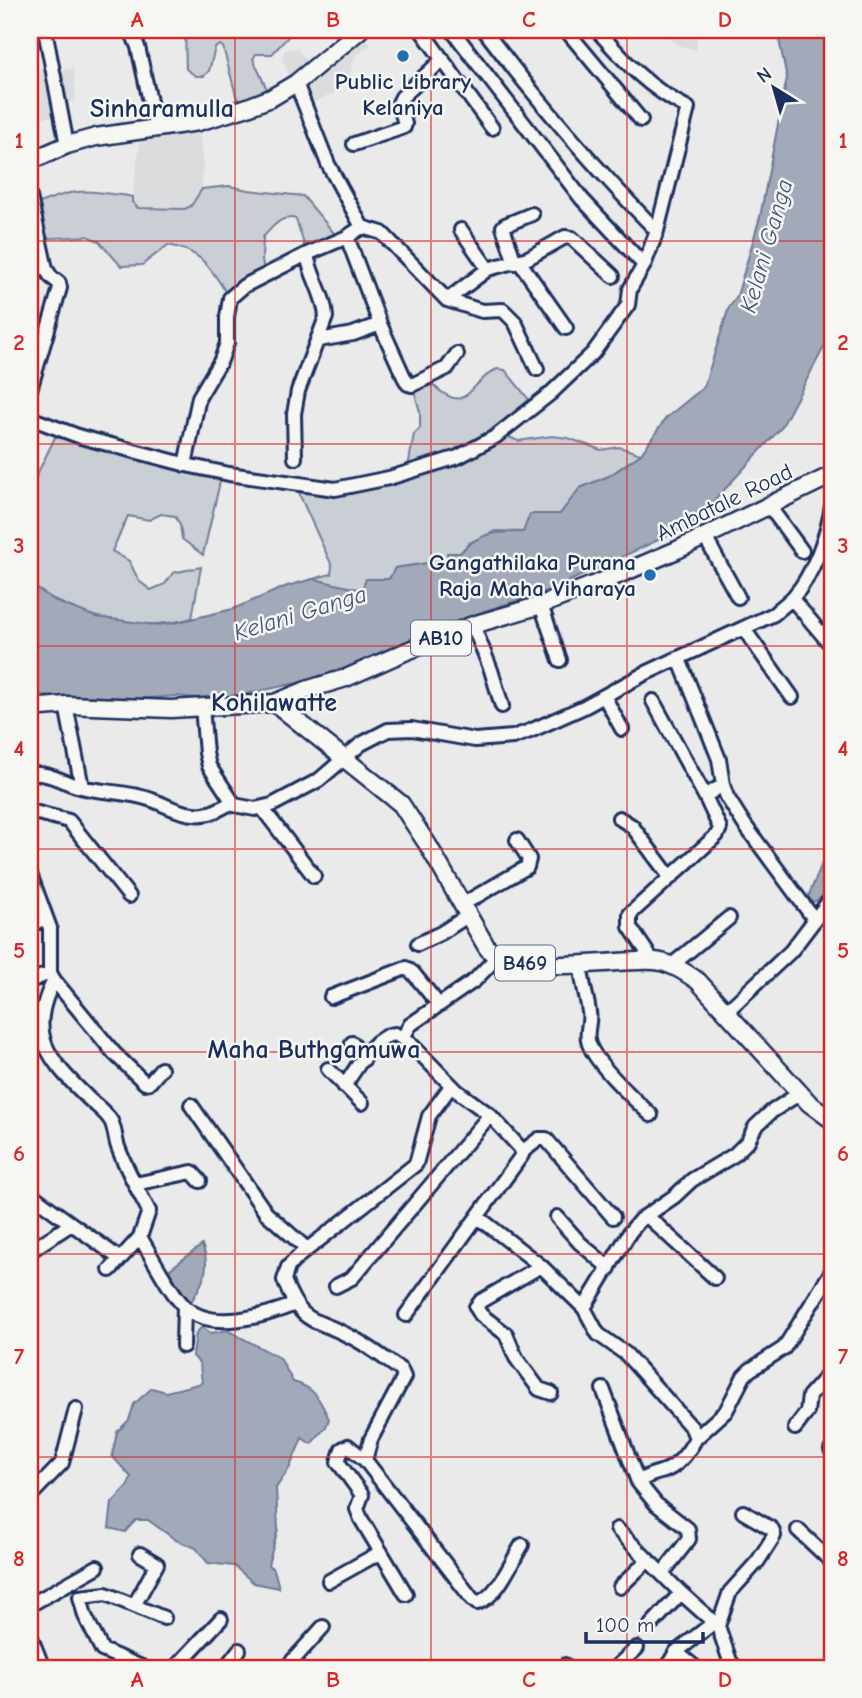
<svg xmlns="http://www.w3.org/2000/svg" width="862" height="1698" font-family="'Comic Neue',sans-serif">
<rect width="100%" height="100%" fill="#e9eae9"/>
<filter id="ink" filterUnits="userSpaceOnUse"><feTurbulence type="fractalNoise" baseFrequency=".0143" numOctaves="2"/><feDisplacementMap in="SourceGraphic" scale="14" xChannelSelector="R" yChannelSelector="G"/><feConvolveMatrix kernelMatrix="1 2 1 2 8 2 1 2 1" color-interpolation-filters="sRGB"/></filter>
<g filter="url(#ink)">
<path fill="#dadcde" d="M362 30 370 45 355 56 349 78 333 94 304 106 293 85 282 58 283 52 287 49 297 48 312 69Z
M659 30H697V50L678 45Z
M50 63 52 71 74 68 76 101 59 104 60 114 38 119 33 117 31 111 30 76Z
M198 122 203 163 202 189 191 206 186 209 138 208 132 202 141 131Z"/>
<path fill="#caced5" stroke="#727e9a" stroke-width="2" d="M185 30H287L288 37 272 54H256L253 59 271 98 240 110 223 47 220 45 215 48 209 71 204 76H196L186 69Z
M229 186 248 190 303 196 340 240 307 254 296 219C281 214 273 227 263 237L262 260 264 270 230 298C210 269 205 252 168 245L142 265 121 266 99 241 87 236 39 239 32 206C60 195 75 188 104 193 114 195 122 194 132 197V202L138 208 185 209 191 206 202 189Z
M497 369 505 370 535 407 505 429 509 437 518 441 552 436 568 438 601 450 619 447 641 454 609 476 580 488 560 514 524 532 495 531 469 543 460 553 449 560 395 568 389 579 362 591 313 579 331 574 332 566 300 496 299 484 335 489 407 473 414 434 420 428V412L414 390 433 385C469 417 466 384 497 369Z
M59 429 222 473 203 555 182 539 180 525 175 516 161 514 149 520 128 516 112 551 129 561 139 581 151 590 165 584 173 573 201 567 192 618C136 634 75 617 30 584V489Z"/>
<path fill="#a2aaba" stroke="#6c7995" stroke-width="2" d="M777 30H832V326L830 336 781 428 693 524 550 590 484 611 343 673 246 694 214 700 177 696 93 702 59 700 30 691V584L57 602 96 617 155 625 174 623 233 609 287 586 313 579 362 590 366 579H389L395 568 448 560 447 553H460C479 532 497 532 523 532L530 514H560L580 488 609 476 641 454 666 418 704 387 729 307 737 296 760 217 787 78Z
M832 840C832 862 839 893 813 902L808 897Z
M202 1245C212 1269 202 1285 189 1305L166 1272Z
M202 1327 211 1333 227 1330 280 1358 293 1382C316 1388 319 1399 329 1419L326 1427 311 1444 302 1438 290 1467 276 1488 278 1529 268 1565 274 1569 279 1588 254 1583 234 1566 208 1563 196 1548 176 1540 148 1520H136L125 1532 109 1528 112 1503 127 1487 131 1477 112 1456 117 1432 129 1420 134 1404 152 1388 166 1392 202 1383 200 1364 193 1356 196 1333Z"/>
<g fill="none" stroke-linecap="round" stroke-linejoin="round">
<g stroke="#1b2f5e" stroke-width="18">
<path id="minor" d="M45 30 67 145
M131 30 138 47 156 129
M421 30 492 128
M452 30 582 199 644 265
M484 30C537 100 595 168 657 231
M566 30 641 120
M296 83 328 164 362 227 382 233 447 300 488 269 528 258 565 237 572 238 613 276
M354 144 404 127 405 124 399 103 402 97 443 59
M30 197 46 269 51 277 59 283 60 288 30 390
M461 230 488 269
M347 237 380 324
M519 261 566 328
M515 263 503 227 505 225 532 214
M447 300 482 311 503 310 515 322 537 369
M319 340 353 334 380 324 404 377 408 384 412 385 447 368 457 354
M30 418 81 437 191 466 229 474 335 489 389 478 458 457 495 437 551 393 593 353 628 305 630 289 644 265 657 231 688 108C647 87 627 64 597 30
M295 458 294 414 298 391 326 317C325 295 310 276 307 254L347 237 362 227
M185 465 199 397 221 360 227 343V317L230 298 244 286 307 254
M769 506 802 551
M705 537 738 597
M792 599 832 646
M541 605 560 660
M473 625 491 670 502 706
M744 629 792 697
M679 659 719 759 723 785 727 797 744 824 814 919
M604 696 622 729
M653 701 705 796
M66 705 82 787
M202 707 206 753 209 766 234 804
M30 774C48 772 60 781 77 786 101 793 128 791 152 800 166 805 178 813 194 814 209 816 217 810 229 804L255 809 272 805 319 780 361 744 388 730 412 729 475 740 513 737 530 731 584 707 644 674 774 614C780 608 788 603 794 596 813 575 828 533 832 506
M262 808 314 876
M30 811 69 821 129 896
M619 818 632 826 670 877
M30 874 50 928V973L54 980C26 1035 48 1059 88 1098 95 1105 106 1112 111 1121 115 1128 115 1139 118 1147 126 1169 138 1190 149 1211L140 1237C151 1255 171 1294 185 1307 211 1332 266 1316 295 1304
M463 904 527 867 529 859 517 840
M30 925 46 918
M418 944 441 933 469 915
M653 961 630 927V914L717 835 720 828 705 796 723 785
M581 964C581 981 587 996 589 1012 591 1021 586 1031 588 1040 591 1060 635 1100 651 1115
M672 965 729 918
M54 980 114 1053 145 1083 150 1082 161 1069
M30 981 50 973
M331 997 406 968 413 973 439 1005
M727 1011 791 951 832 897
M352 1043 364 1059
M328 1069 362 1103
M344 1086C356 1070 373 1035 395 1034L408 1042
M451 1086 429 1116 416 1164 300 1255 288 1267 284 1280C303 1328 313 1316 351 1337 369 1346 385 1359 401 1370L404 1377 371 1439 365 1460 473 1600 477 1603C498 1597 511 1562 522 1545
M191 1105 266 1213 307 1249
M522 1152 539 1139H546L613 1217
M135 1184 192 1172 200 1181
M30 1193C60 1217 90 1236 120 1259
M647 1216 715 1278
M478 1217 541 1266 584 1308
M557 1217 580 1243 609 1268
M30 1251 70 1225
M541 1266 481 1301 476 1307 481 1315 506 1334 516 1358 539 1389 551 1393
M110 1270 140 1237
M336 1286 352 1278 490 1115
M406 1315 522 1155 521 1149 490 1115 457 1091 405 1038V1034L410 1025 475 980 497 957
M183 1346 184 1306
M603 1389 638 1482 656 1504 688 1529 689 1539 662 1574
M795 1428 807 1412 809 1396 832 1370
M696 1438 726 1411 744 1376 750 1370 784 1348 832 1271
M831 1450 832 1451
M365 1460 348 1446 342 1449 338 1462 362 1495 357 1509 361 1519 406 1594
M638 1482C647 1475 654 1474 664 1471 679 1466 689 1451 696 1438L692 1428 626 1354 598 1334 584 1308 630 1232 640 1220 675 1196 692 1180 734 1155 748 1141 755 1127 771 1112 800 1093
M30 1496 62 1463 76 1409
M617 1529 681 1593 718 1626 730 1661 736 1668
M798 1530 832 1562
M329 1581 381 1552
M620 1587 648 1560
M135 1604 157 1564 140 1554
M30 1605 97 1567
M651 1625 681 1593
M30 1635 43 1668
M676 1652 696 1668
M670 1662 676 1652 712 1624 718 1626 730 1592 758 1561 774 1536 772 1529 743 1512
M565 1665 568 1668
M144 1668 102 1650 85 1616 80 1597 106 1594 164 1618
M175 1668 221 1619
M225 1668 239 1650
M286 1668 323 1627
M615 1668 637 1648"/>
</g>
<g stroke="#1b2f5e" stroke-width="21">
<path id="major" d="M30 161 67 145 96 137 198 122 245 108 271 98 296 83 360 30
M275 703 401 804 428 845 486 946C507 980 617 958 654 961 670 962 685 972 698 981L809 1103 832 1120
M30 708 66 705 171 709 275 703 309 689 346 678 407 651 473 625 541 605 611 578 677 550 832 475"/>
</g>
<use href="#minor" stroke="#f6f6f2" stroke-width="12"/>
<use href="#major" stroke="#f6f6f2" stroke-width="16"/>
</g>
</g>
<path fill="none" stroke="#d62828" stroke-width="2" stroke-opacity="0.55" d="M235 30V1668M431 30V1668M627 30V1668M30 241H832M30 444H832M30 646H832M30 849H832M30 1052H832M30 1254H832M30 1457H832"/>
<g fill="#1f6fb2" stroke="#f6f6f2" stroke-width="2.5">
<circle cx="403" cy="56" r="7"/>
<circle cx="650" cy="575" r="7"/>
</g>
<g text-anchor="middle" stroke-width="5" stroke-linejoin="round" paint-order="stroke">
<g fill="#f6f6f2" stroke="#5d6b8a" stroke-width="2">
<rect x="411" y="620.5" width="60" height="35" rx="5"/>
<rect x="495" y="945.5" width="60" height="35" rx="5"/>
</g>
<g font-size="21" font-weight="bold" fill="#1b2f5e">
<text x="441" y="645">AB10</text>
<text x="525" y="970">B469</text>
</g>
<g font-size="23" font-weight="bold" fill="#1b2f5e" stroke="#f6f6f2">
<text x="403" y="89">Public Library<tspan x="403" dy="26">Kelaniya</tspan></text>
<text x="636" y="570" text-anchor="end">Gangathilaka Purana<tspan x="636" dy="26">Raja Maha Viharaya</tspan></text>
</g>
<g font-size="23" fill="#1b2f5e" stroke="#f6f6f2">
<text transform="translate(724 502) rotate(-26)" y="8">Ambatale Road</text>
</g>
<g font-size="24" font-style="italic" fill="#44547a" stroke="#f6f6f2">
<text transform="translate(766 246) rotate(-74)" y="8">Kelani Ganga</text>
<text transform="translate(300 613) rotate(-17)" y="8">Kelani Ganga</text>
</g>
<g font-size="26" font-weight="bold" fill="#1b2f5e" stroke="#f6f6f2">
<text x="162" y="117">Sinharamulla</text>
<text x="274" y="711">Kohilawatte</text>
<text x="314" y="1058">Maha Buthgamuwa</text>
</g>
</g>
<rect width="862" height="1698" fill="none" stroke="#f6f6f2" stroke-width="77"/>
<g transform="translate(774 88) rotate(323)" stroke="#f6f6f2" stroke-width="5" paint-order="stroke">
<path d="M0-5L12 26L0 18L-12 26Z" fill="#1b2f5e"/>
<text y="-10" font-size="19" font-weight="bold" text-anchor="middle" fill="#1b2f5e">N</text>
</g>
<path d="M586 1632v10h117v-10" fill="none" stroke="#1b2f5e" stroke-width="3.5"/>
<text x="596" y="1632" font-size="21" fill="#1b2f5e" stroke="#f6f6f2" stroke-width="5" paint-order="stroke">100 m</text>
<rect x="38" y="38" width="786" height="1622" fill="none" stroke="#d62828" stroke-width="2.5"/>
<g font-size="23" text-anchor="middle" font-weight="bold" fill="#d62828">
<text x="137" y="27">A</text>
<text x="333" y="27">B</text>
<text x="529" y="27">C</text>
<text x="725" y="27">D</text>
<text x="19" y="148">1</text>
<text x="843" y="148">1</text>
<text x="19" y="350">2</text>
<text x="843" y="350">2</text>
<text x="19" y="553">3</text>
<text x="843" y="553">3</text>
<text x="19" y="756">4</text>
<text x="843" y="756">4</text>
<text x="19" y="958">5</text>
<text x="843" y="958">5</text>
<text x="19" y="1161">6</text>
<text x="843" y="1161">6</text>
<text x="19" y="1364">7</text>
<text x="843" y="1364">7</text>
<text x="19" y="1566">8</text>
<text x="843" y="1566">8</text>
<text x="137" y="1687">A</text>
<text x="333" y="1687">B</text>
<text x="529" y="1687">C</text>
<text x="725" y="1687">D</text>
</g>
</svg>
